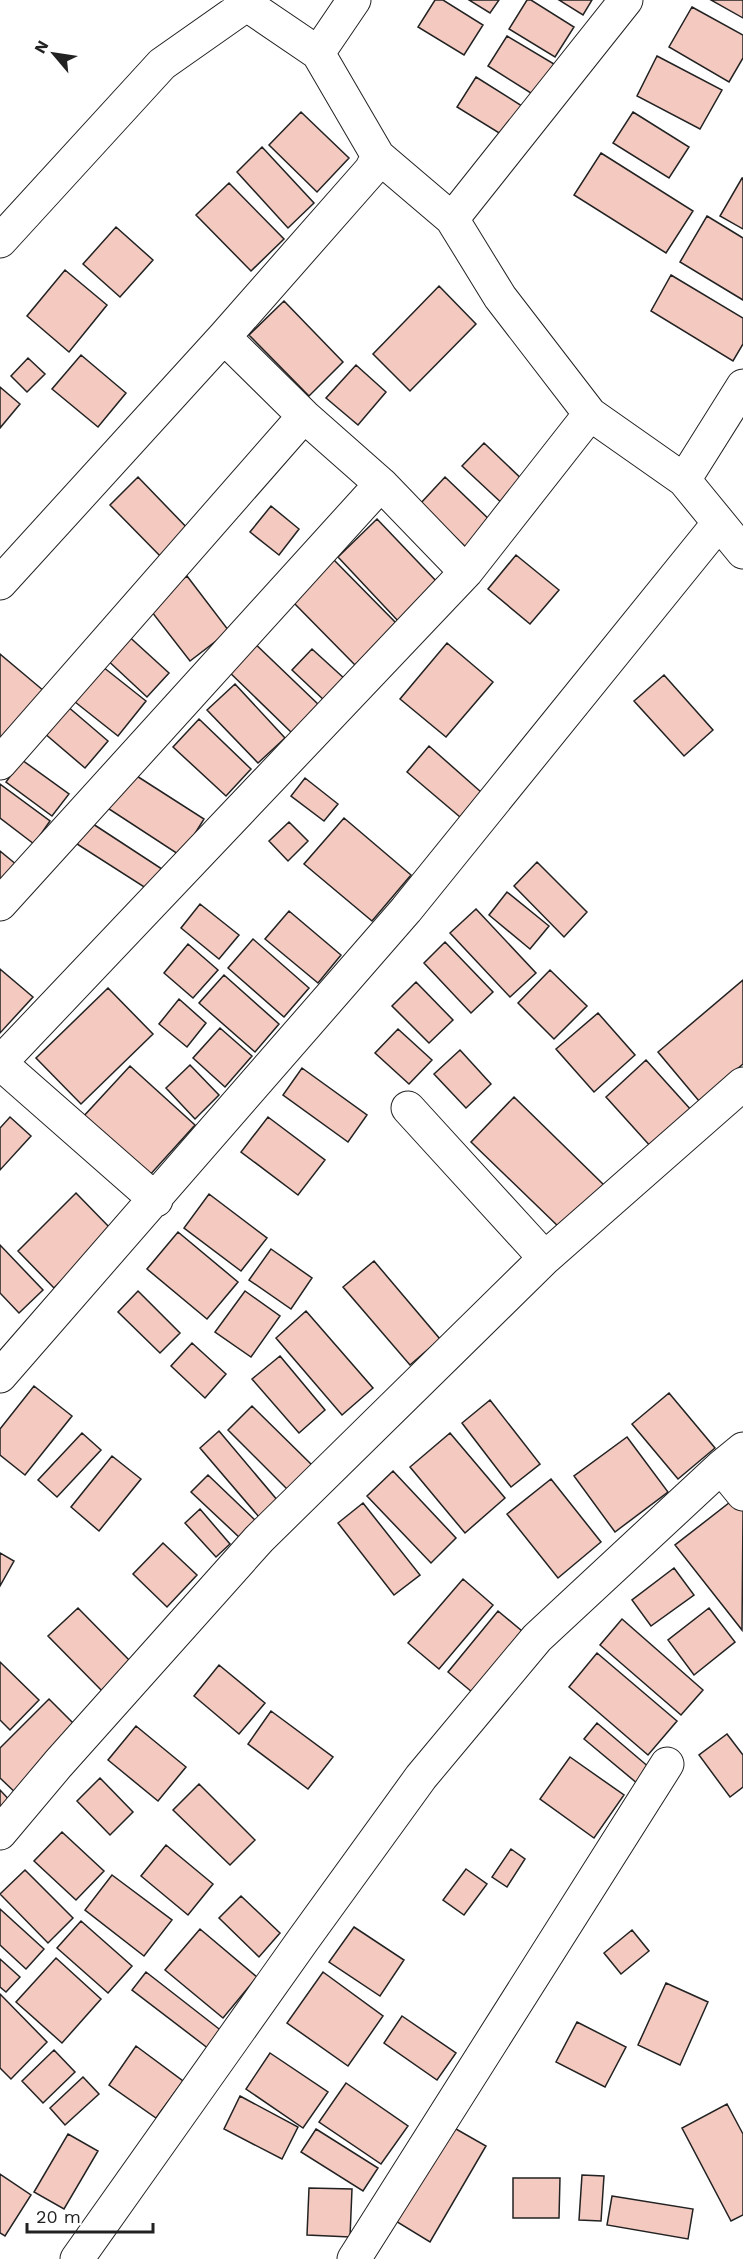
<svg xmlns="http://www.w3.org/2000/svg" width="743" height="2259" font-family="'Work Sans',sans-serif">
<rect width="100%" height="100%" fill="#fff"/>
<path fill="#f3c9c0" stroke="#222" stroke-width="1.5" d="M435 0H443L483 25 464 55 418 27Z
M469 0H499L490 13Z
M527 0H531L574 27 555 57 509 29Z
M559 0H592L583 15Z
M711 0H743V18Z
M692 7 743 35V58L729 82 669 47Z
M507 36 554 64 534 95 488 66Z
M657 56 722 90 700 129 637 96Z
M476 77 522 106 504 136 457 107Z
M301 112 349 158 317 192 269 145Z
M633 112 689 147 669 178 613 143Z
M262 147 314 203 288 228 237 172Z
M601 153 693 211 666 253 574 195Z
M742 178H743V229L720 216Z
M229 183 284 239 251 271 196 215Z
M707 216 743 238V300L680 262Z
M116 227 153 260 120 297 83 264Z
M65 270 107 305 69 352 27 316Z
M671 275 743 318V344L733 361 651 311Z
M439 286 476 324 410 391 373 354Z
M284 301 343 362 309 396 249 335Z
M81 355 126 393 98 427 52 389Z
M28 358 45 374 27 392 11 376Z
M356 365 386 392 358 425 326 398Z
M0 387 20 404 0 428Z
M484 443 527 484 506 507 462 466Z
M138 477 193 534 165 561 110 505Z
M445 477 493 523 469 550 420 504Z
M271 506 299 529 279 555 250 532Z
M377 519 439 584 399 622 338 557Z
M516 555 559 590 530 624 488 589Z
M334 560 397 624 355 665 292 601Z
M187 576 229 631 190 661 148 607Z
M124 632 169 673 147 697 103 656Z
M250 639 320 706 293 734 224 667Z
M447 643 493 682 446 737 400 699Z
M312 649 346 680 326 702 292 670Z
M0 654 44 691 4 741 0 737Z
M98 663 146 701 118 736 70 698Z
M664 675 713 730 684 756 634 701Z
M235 684 285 738 258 763 207 710Z
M60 700 108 741 85 768 37 727Z
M199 719 251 769 226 796 173 747Z
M429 746 481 792 460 817 407 772Z
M22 760 69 794 52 816 6 782Z
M129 771 204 819 181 856 106 807Z
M305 778 338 804 324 821 291 796Z
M0 784 50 821 34 844 0 818Z
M344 818 411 875 372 921 304 864Z
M90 822 165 871 152 892 77 844Z
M289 822 308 841 288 861 269 841Z
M0 851 17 865 0 886Z
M537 862 587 912 564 937 514 886Z
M507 892 549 926 530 949 489 915Z
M200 904 239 935 219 959 181 928Z
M476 909 536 973 510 997 450 933Z
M289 911 341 955 318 983 265 939Z
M253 939 309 988 284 1017 228 968Z
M445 942 493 992 471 1013 424 963Z
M188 944 218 970 193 998 164 973Z
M0 969 33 997 0 1033Z
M550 970 587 1006 554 1039 518 1003Z
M224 975 279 1024 255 1052 199 1003Z
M743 980V1064L699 1101 658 1052Z
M416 982 453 1020 429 1043 392 1006Z
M108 988 153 1034 81 1104 36 1058Z
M179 999 206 1023 187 1047 159 1024Z
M598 1013 635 1055 594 1092 556 1049Z
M220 1028 252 1056 225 1087 193 1058Z
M398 1029 432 1060 409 1084 375 1053Z
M460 1050 491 1084 466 1108 434 1074Z
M646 1060 692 1111 652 1148 606 1097Z
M190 1065 219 1095 195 1119 166 1088Z
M130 1066 195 1125 148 1177 82 1118Z
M302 1068 367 1115 348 1142 283 1095Z
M514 1097 605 1186 562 1230 471 1142Z
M10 1117 31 1136 0 1170V1128Z
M268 1117 325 1160 298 1195 241 1152Z
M76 1193 112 1230 54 1288 18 1251Z
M209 1194 267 1238 241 1271 184 1228Z
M178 1232 238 1282 207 1319 147 1269Z
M0 1245 43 1290 19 1313 0 1293Z
M271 1249 312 1278 291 1309 249 1280Z
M374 1261 440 1339 410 1365 343 1287Z
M138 1291 180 1333 160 1353 118 1312Z
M245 1291 280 1316 251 1357 215 1332Z
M306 1311 373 1388 342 1415 276 1338Z
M192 1343 226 1374 205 1398 171 1366Z
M280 1356 325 1410 299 1433 252 1379Z
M34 1386 72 1416 25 1475 0 1455V1429Z
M669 1393 715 1448 678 1479 632 1424Z
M490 1400 540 1464 511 1487 462 1423Z
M252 1406 314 1467 290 1492 228 1430Z
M219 1431 278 1501 259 1517 200 1448Z
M82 1433 101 1450 57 1497 38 1480Z
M450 1433 505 1498 465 1533 410 1467Z
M627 1437 668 1492 615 1532 574 1476Z
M112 1456 141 1479 99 1531 71 1507Z
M393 1471 456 1538 431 1563 367 1496Z
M208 1475 256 1521 240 1538 191 1492Z
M551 1479 601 1542 558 1578 507 1514Z
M734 1499 743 1510 742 1630 675 1545Z
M363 1503 420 1575 394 1595 338 1523Z
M200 1509 230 1544 216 1557 185 1523Z
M163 1543 197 1575 167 1607 133 1574Z
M0 1553 14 1561 0 1586Z
M674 1568 694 1595 651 1626 632 1600Z
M463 1579 493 1605 439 1669 408 1643Z
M78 1608 133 1664 104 1693 48 1636Z
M709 1608 735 1642 694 1675 668 1640Z
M498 1611 528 1636 478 1697 448 1672Z
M622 1619 703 1690 681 1715 600 1645Z
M597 1653 677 1721 648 1755 569 1687Z
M0 1662 39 1700 10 1730 0 1720Z
M219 1665 265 1703 239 1734 194 1696Z
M49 1699 83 1733 20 1797 0 1778V1748Z
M271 1711 333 1757 308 1789 248 1744Z
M597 1723 650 1768 638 1784 584 1739Z
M136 1726 186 1767 158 1801 108 1760Z
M727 1734 743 1755V1787L730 1797 699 1755Z
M570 1757 624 1795 594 1838 540 1799Z
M100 1778 133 1812 110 1835 77 1801Z
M199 1784 255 1840 230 1865 173 1810Z
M0 1790 14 1805 0 1818Z
M62 1832 104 1871 76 1900 34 1861Z
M166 1845 213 1884 188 1915 141 1876Z
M511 1849 525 1859 507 1887 492 1877Z
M466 1869 487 1884 464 1915 443 1900Z
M25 1870 73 1918 48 1943 0 1894Z
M112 1875 172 1920 144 1956 85 1910Z
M241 1896 280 1933 259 1957 219 1918Z
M0 1909 44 1949 26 1969 0 1945Z
M81 1921 132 1966 108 1993 57 1948Z
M354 1927 404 1960 380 1996 329 1962Z
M200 1929 257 1977 223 2018 165 1970Z
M632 1930 649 1951 621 1974 604 1953Z
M56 1958 101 1999 62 2043 16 2002Z
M0 1959 20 1977 6 1992 0 1987Z
M146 1972 223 2032 209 2049 132 1990Z
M323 1972 383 2016 348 2066 287 2023Z
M666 1983 708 2002 680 2065 638 2045Z
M0 1994 47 2042 11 2079 0 2068Z
M402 2016 456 2053 437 2080 384 2043Z
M577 2022 626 2047 605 2087 556 2062Z
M136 2046 183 2081 156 2118 109 2085Z
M54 2050 75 2072 43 2103 22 2081Z
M270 2053 328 2092 303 2128 246 2089Z
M83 2077 99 2094 65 2125 50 2108Z
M346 2083 408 2126 381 2164 319 2122Z
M240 2096 298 2127 282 2159 224 2129Z
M727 2104 743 2134V2215L731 2221 682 2128Z
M449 2125 486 2146 430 2242 394 2220Z
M316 2129 378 2168 363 2191 301 2152Z
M68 2134 98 2151 64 2209 34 2192Z
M0 2174 31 2195 5 2236 0 2233Z
M582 2175 604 2176 601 2221 579 2220Z
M513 2178H560L559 2218H513Z
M309 2188 352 2189 350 2237 307 2235Z
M612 2196 693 2209 688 2239 607 2225Z"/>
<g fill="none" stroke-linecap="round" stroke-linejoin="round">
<g stroke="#222" stroke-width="35">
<path id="minor" d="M240 0 318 53 378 156 452 219 500 297 590 414 684 480 743 552
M318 53 354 0
M452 219 626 0
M0 241 162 64 246 5
M224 337 304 416 381 484 466 572
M684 480 743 386
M0 583 224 337 371 170 378 156
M0 763 304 416
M0 904 381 484
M0 1063 466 572 590 414
M0 1063 156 1200
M408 1108 545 1258
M0 1376 406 910 719 523
M721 1467 743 1494
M0 1833 58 1764 259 1539 545 1258 743 1084
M77 2259 303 1940 421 1777 537 1638 721 1467 743 1449
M354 2259 667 1764"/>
</g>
<use href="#minor" stroke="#fff" stroke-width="33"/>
</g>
<g transform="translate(54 54) rotate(299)" stroke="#ffffff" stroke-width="4.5" paint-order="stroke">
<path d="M0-4.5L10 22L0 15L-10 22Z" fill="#222222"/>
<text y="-9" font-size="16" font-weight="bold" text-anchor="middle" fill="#222222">N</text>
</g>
<path d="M27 2223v9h126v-9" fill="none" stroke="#222222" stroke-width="3"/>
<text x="36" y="2223" font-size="18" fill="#222222" stroke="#ffffff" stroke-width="4.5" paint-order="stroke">20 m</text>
</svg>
